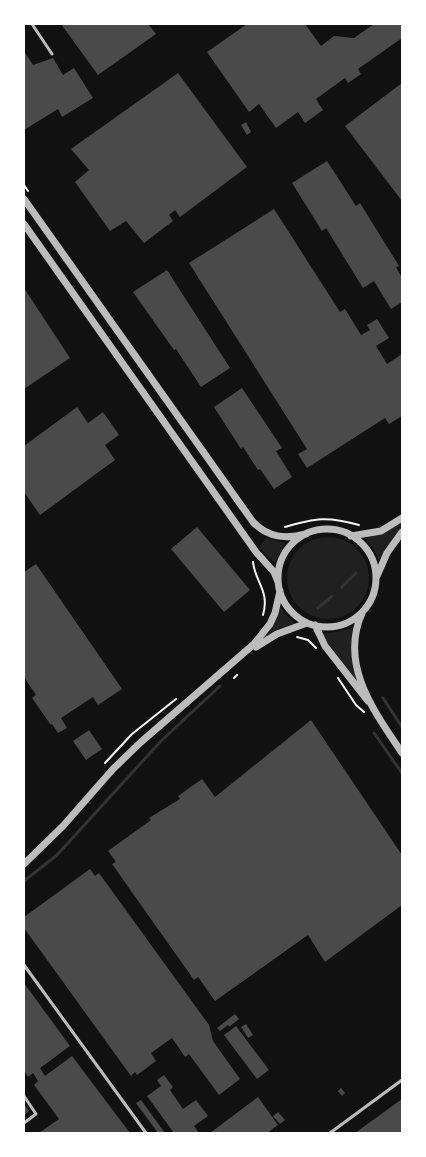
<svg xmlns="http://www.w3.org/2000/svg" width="426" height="1157" font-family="'Archivo Narrow',sans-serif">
<rect width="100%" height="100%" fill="#111"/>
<path fill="#202020" d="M402 522C402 533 385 549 379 560L373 548 365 538 384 533Z
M287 578a41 41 0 1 1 82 0a41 41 0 1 1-82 0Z
M266 538 285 543 275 563 259 548Z
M280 606 287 616 296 624 277 630 262 640 274 624Z
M353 627C347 650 355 671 363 693L327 642 323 633 338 632Z"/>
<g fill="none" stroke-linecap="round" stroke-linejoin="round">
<path stroke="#333" stroke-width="3" d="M342 587 356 573
M318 608 332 596
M383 698 402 727
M374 733 402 773
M24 881 57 855 161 741 220 686"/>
</g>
<path fill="#4a4a4a" d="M61 24H148L156 34 98 75Z
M247 24H305L321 46 334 36 354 38 374 24H402V38L358 69 361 74 348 83 345 78 316 99 323 110 305 123 298 112 276 128 259 104 249 112 207 52Z
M24 51 33 65 53 58 63 75 74 68 93 98 62 117 58 109 24 130Z
M178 73 247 167 180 217 175 210 169 215 173 221 144 243 126 221 110 231 75 182 89 170 71 149Z
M402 83V201L345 126Z
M246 122 251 132 247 135 241 125Z
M327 161 356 206 360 203 399 266 396 267 402 278V302L391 309 374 281 363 288 326 228 322 231 292 183Z
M274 209 340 312 345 309 361 335 370 330 367 325 377 319 389 338 376 346 387 364 402 354V416L389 424 385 418 307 468 298 454 307 449 189 263Z
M167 270 230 368 201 387 176 349 174 350 133 292Z
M24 288 70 358 24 389Z
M242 388 282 448 276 451 292 477 274 489 260 469 258 470 243 447 241 449 214 407Z
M77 407 88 423 103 412 119 435 105 445 115 460 40 515 24 492V446Z
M197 527 250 590 224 612 171 549Z
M36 564 122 689 98 705 93 697 61 718 67 728 58 733 52 724 51 725 32 698 36 695 24 677V572Z
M311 720 402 855V905L325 962 308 935 215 1001 198 977 194 980 112 864 116 862 108 851 151 820 149 818 180 799 178 796 202 779 215 797Z
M89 730 102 749 86 760 73 741Z
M90 869 95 876 99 873 209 1025 213 1041 240 1079 219 1095 189 1054 185 1057 172 1038 151 1053 156 1061 137 1075 135 1072 131 1076 24 928V917Z
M24 983 70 1046 40 1068 45 1076 72 1056 130 1133H39L59 1119 34 1085 38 1081 33 1073 28 1077 24 1070Z
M235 1014 239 1019 229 1027 228 1025 220 1031 217 1028Z
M246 1024 253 1035 248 1038 241 1027Z
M236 1026 269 1070 257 1079 224 1035Z
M164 1075 173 1087 170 1090 183 1109 196 1100 208 1116 194 1126 199 1133H174L147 1096 161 1086 157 1080Z
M341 1088 345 1093 342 1096 338 1091Z
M258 1097 278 1125 267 1133H210Z
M402 1099V1133H355Z
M141 1100 165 1133H158L136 1103Z
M24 1104 29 1111 24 1115Z
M278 1112 285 1120 280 1124 273 1116Z"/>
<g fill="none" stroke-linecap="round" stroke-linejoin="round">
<path stroke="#f5f5f5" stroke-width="2" d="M24 185 28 191
M285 527C316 518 327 516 359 525
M253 562C255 582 270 591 263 615
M297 637 308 640 316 648
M234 678 237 675
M338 678 356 705 364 712
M105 763 132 734 176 699"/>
<path stroke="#bcbcbc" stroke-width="3" d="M32 24 52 54
M24 965 146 1133
M24 1096 36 1114 24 1123
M330 1133 402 1080"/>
<path stroke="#bcbcbc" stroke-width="7" d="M24 199 253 522C268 538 286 539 306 534
M24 224 256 552 274 572 278 582
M278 578a49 49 0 1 1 98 0a49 49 0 1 1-98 0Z
M351 536 381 531 402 518
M377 576 387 553 402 532
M362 613C339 665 374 711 402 753
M315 625 325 646 368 701
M256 647 277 634 307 623
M24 864 63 826 113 769 141 742 254 644 270 624 275 613 280 591"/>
</g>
<rect width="426" height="1157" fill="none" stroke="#ffffff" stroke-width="50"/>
</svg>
